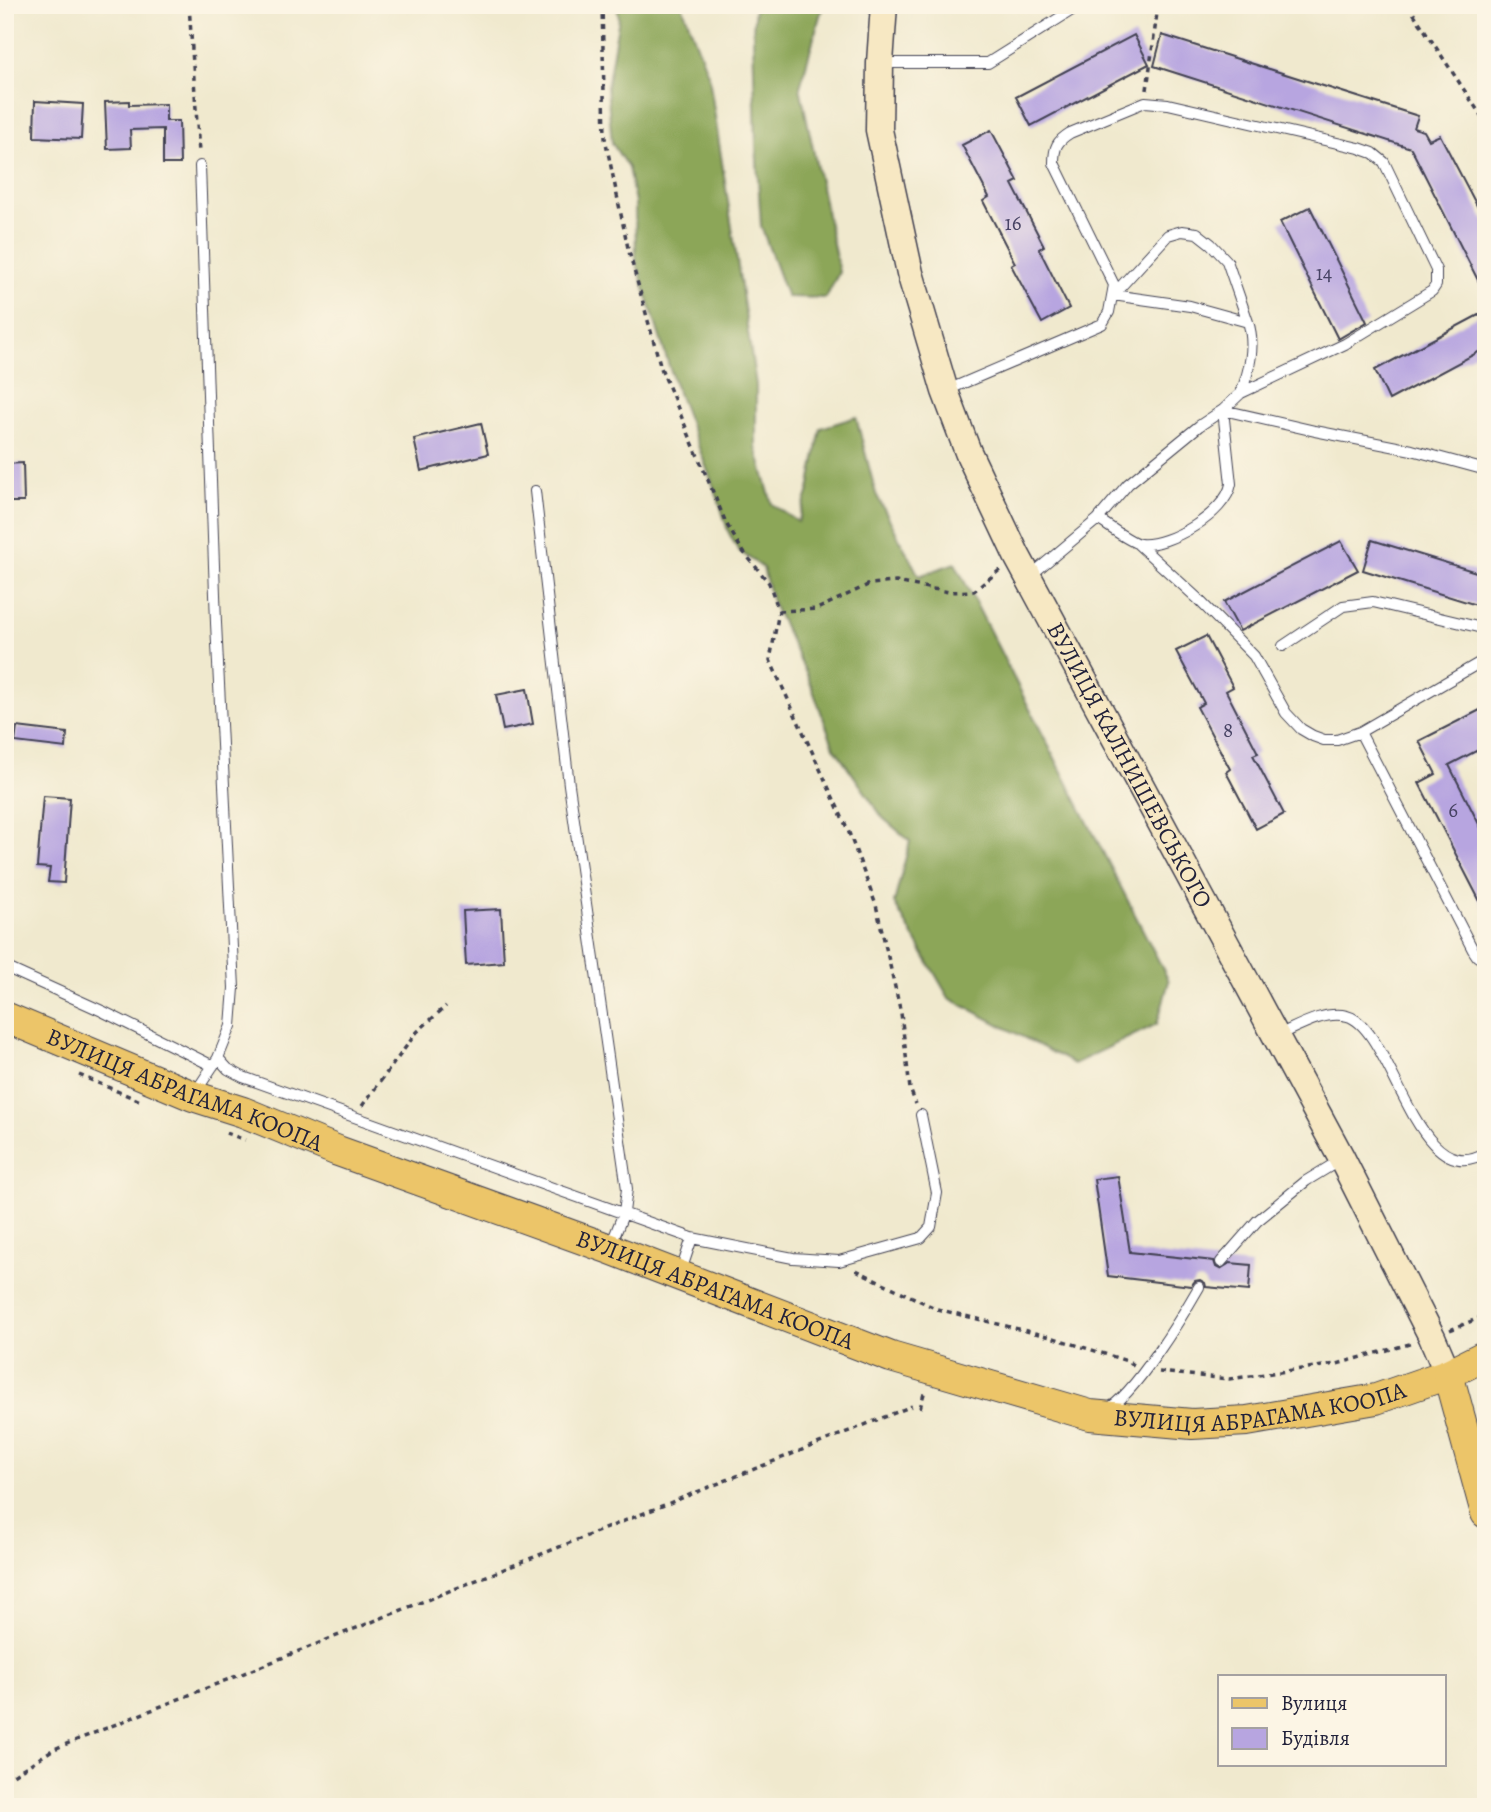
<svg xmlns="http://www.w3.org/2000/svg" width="1491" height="1812" font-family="Alegreya,serif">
<rect width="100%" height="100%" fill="#fcf5e5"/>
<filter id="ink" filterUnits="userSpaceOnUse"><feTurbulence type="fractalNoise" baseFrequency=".0143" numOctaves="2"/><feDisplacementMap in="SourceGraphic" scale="14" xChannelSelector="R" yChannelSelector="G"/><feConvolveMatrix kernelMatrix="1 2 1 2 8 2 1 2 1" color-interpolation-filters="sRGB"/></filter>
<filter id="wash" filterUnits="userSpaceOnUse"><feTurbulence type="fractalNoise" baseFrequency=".00686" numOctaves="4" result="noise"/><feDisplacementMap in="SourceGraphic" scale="28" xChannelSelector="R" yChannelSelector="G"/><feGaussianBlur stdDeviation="1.57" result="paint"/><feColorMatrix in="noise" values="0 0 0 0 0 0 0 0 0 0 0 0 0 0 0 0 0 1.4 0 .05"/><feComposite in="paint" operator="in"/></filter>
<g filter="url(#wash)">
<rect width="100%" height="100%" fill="#f0e9ce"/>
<path fill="#8ca659" stroke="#57644a" stroke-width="2" d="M617 5H682L709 77 756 385V447L772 504 798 522 809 490 821 428 856 417 876 494 919 576 955 563 1169 981 1157 1024 1074 1064 949 998 894 903 910 841 883 818 834 747 808 677 772 602 763 568 738 550 728 531 718 498 675 385 636 261 635 202 628 168 612 143 607 87 619 18Z
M755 5H823L800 87 839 272 826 298 787 297 761 226 756 145 753 33Z"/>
<g id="blocks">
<path fill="#b7a5e0" d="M1134 35 1149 64 1031 126 1016 97Z
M1162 35 1418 116 1414 128 1424 131 1429 140 1440 135 1486 223V296L1411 148 1154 66Z
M35 101 83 104 81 139 34 137Z
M129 101V105L166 104V121H179L180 164H163V129L130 130 131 148 107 149 105 102Z
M991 130 1018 181 1012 184 1044 246 1039 249 1069 308 1042 323 1011 265 1015 263 983 201 989 197 962 145Z
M1310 207 1367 322 1338 339 1280 222Z
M1486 311V348L1389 400 1375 370Z
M481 423 488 454 421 471 414 439Z
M23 463 24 502H5V464Z
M1372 540 1486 575V608L1363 570Z
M1341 541 1358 570 1240 631 1224 602Z
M1206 636 1233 687 1226 691 1258 753 1253 755 1284 814 1256 829 1226 772 1230 769 1197 707 1204 703 1176 651Z
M527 689 533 724 503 730 496 695Z
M1486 707V746L1449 765 1486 838V913L1419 783 1436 774 1419 741Z
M17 727 67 733 66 748 15 742Z
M43 796 70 798 64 883 48 882 50 868 37 867Z
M501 909 504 962 466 965 463 911Z
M1118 1176 1130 1252 1214 1261 1216 1267 1220 1269 1230 1263 1251 1265 1249 1291 1206 1287 1205 1283 1200 1280 1195 1281 1191 1286 1108 1276 1094 1179Z"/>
</g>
</g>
<g filter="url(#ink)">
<use href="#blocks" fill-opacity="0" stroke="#414051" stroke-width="2"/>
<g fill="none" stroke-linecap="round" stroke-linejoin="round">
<g stroke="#414051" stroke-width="12">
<path id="lane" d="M880 63H988L1080 5
M945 391 1102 324 1109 312 1114 285 1054 163C1054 147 1057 141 1070 133L1145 102 1168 104 1359 148 1373 153 1384 162 1436 270V285L1432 291 1345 344 1241 393 1223 410 1199 426 1128 484 1098 519 1030 576
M1241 393C1249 371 1256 346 1248 322L1227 261 1211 244 1197 233 1182 231 1168 235 1113 295 1190 306 1248 322
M535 491 569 785 627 1189 624 1212 611 1245
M1098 519C1107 525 1131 543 1140 544 1169 547 1226 513 1231 484L1223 410 1315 431 1412 450 1486 470
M1138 544 1197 598 1254 656 1286 713 1301 729 1313 736 1324 740H1337L1360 732 1486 659
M1283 646 1343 606 1373 602 1486 629
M1360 732 1473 950 1477 956 1486 962
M5 967 102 1011 213 1066
M1276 1036C1297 1027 1324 1010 1347 1016 1393 1027 1416 1196 1486 1152
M218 1058 228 1069 243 1077 692 1238
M195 1093 218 1058 231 1026 234 988 216 623 200 166
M1221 1262 1257 1221 1306 1181 1342 1159
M681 1271 692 1238 793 1258 839 1261 921 1238 931 1227 937 1193 921 1115
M1107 1409C1133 1397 1183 1315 1199 1287"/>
</g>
<g stroke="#414051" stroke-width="29">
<g id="secondary">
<path id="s1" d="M884 5 880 63 879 130 910 273 945 391 968 452 1017 556 1342 1159 1432 1337 1448 1374"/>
</g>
</g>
<g stroke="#414051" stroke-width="32">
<g id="primary">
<path id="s2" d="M5 1017 193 1096 243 1112 338 1151 610 1249 891 1357 1090 1415 1192 1424 1247 1421 1376 1399 1448 1374 1486 1355"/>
<path d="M1448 1374 1486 1513"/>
</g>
</g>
<path stroke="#414051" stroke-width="3.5" stroke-dasharray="5 5" stroke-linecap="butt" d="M189 5 199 153
M602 5 605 138 628 248 661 368 726 523 742 550 769 583 779 611 770 660 848 830 876 905 901 1013 910 1089 916 1104
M1408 5 1486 123
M1147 90 1158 5
M779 611 817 609 870 584 896 582 949 592 974 591 1001 569
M79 1075 143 1102
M362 1106 417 1032 446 1006
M226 1133 245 1140
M856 1270 937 1309 1051 1337 1130 1362 1135 1366
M1450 1330 1486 1315
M1159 1372 1229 1379 1337 1364 1413 1343
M920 1408 925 1390
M5 1780 54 1749 912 1406"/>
<use href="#lane" stroke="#fff" stroke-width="10"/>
<use href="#secondary" stroke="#f7e8c3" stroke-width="26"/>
<use href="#primary" stroke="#ecc569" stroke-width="30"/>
</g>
</g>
<g text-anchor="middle" stroke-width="6" stroke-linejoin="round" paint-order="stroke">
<g font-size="21" fill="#474364">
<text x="1013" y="230">16</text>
<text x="1324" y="280">14</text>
<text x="1228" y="737">8</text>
<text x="1453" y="817">6</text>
</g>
<g font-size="24" fill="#22223b" stroke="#fcf5e5">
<text dy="8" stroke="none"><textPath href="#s1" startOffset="812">ВУЛИЦЯ КАЛНИШЕВСЬКОГО</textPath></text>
<text dy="8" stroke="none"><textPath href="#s2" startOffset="194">ВУЛИЦЯ АБРАГАМА КООПА</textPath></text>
<text dy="8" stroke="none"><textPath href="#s2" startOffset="761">ВУЛИЦЯ АБРАГАМА КООПА</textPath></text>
<text dy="8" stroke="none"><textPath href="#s2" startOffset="1328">ВУЛИЦЯ АБРАГАМА КООПА</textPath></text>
</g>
</g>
<rect width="1491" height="1812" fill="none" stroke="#fcf5e5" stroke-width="28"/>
<rect x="1218" y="1675" width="228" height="91" fill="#fcf5e5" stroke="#a5a1a1" stroke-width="2"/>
<rect x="1232" y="1698" width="35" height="10" fill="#ecc569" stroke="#a5a1a1" stroke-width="2"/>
<text x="1281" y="1710" font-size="21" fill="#22223b">Вулиця</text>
<rect x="1232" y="1728" width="35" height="21" fill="#b7a5e0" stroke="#a5a1a1" stroke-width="2"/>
<text x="1281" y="1745" font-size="21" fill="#22223b">Будівля</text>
</svg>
